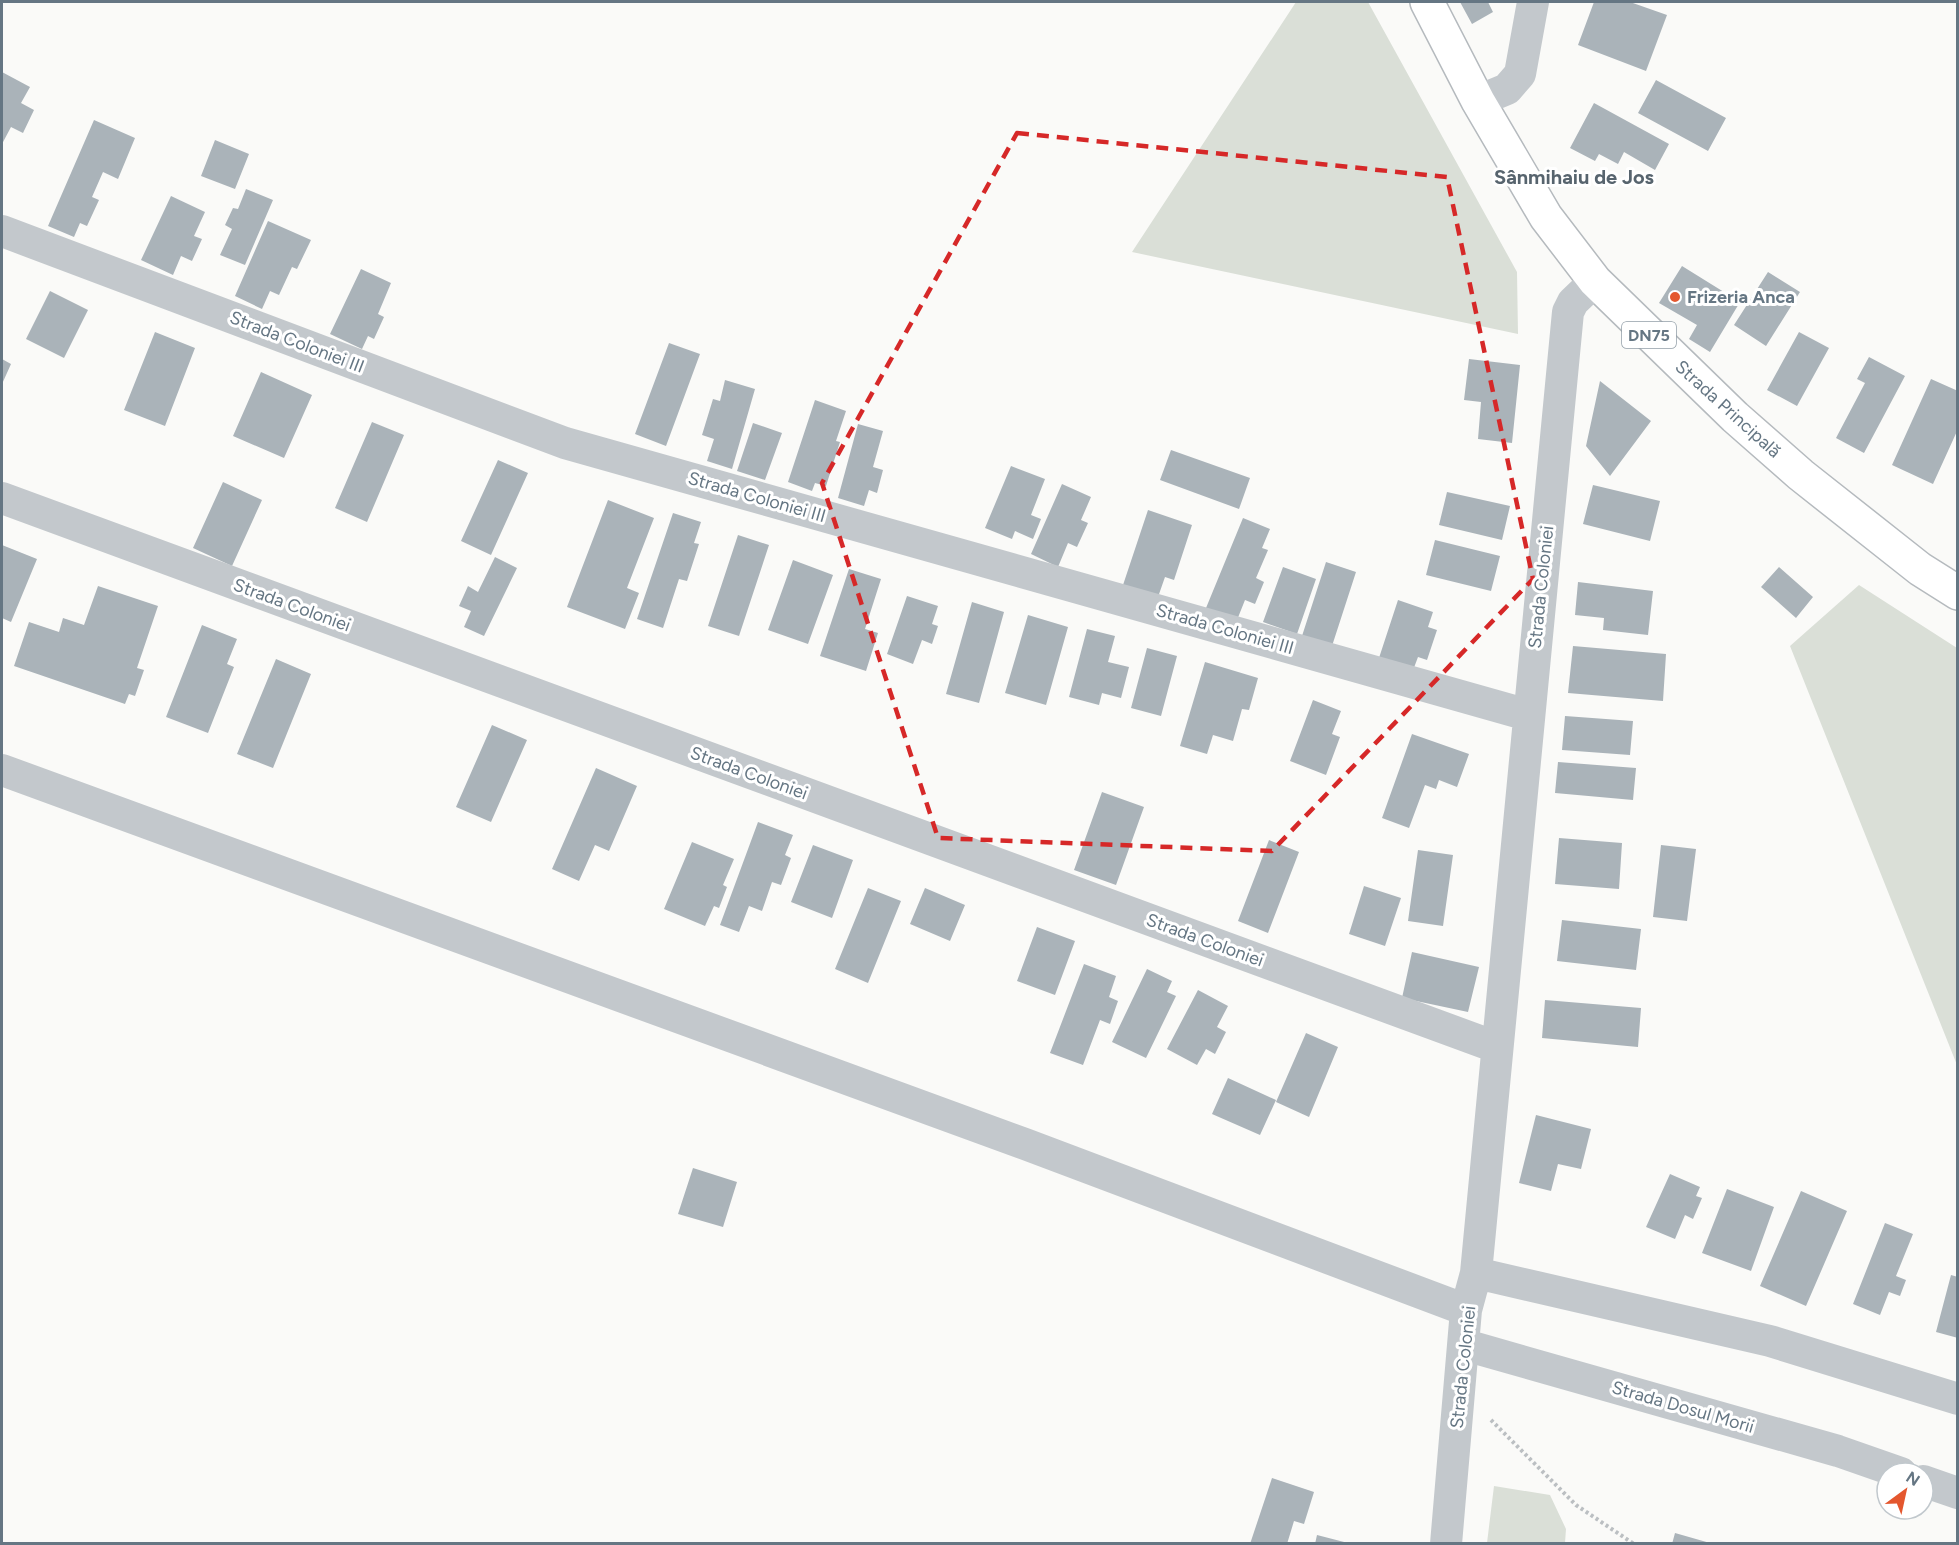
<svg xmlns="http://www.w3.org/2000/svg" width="1959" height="1545" font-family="Figtree,sans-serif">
<rect width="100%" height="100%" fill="#fafaf8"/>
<path fill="#dadfd7" d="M1296 2H1368L1517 272 1518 334 1132 252Z
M1859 585 1957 648V1065L1790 646Z
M1494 1486 1550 1495 1566 1529 1565 1543H1487Z"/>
<path fill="#aab3b9" d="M1460 2H1488L1493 12 1472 24Z
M1594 2H1630L1667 15 1646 71 1578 45Z
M2 72 30 87 21 103 34 110 23 133 11 127 2 144Z
M1656 80 1726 118 1708 151 1638 113Z
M1594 103 1669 144 1655 170 1624 152 1618 164 1599 154 1595 161 1570 148Z
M94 120 135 138 118 179 103 172 92 197 99 200 87 226 80 223 74 237 48 226Z
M215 140 249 154 235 189 201 176Z
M246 189 273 200 245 265 220 255 232 229 225 225 233 208 238 209Z
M171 196 205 212 194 236 202 239 192 261 181 256 173 275 141 260Z
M268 221 311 240 297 269 292 267 279 295 270 291 262 309 235 296Z
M1682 266 1740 302 1710 352 1689 339 1697 325 1659 303Z
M361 269 391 283 378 314 384 317 374 339 368 336 362 349 330 334Z
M1768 272 1800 292 1766 346 1734 325Z
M50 291 88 310 64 358 26 339Z
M155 332 195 348 165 426 124 410Z
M1799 332 1829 348 1797 406 1767 390Z
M669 343 700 354 666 446 635 434Z
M1869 357 1905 376 1864 453 1836 438 1865 383 1857 379Z
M2 359 11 364 2 384Z
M1469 359 1520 365 1512 443 1478 439 1481 402 1464 400Z
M261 372 312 395 284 458 233 436Z
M1931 379 1958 391V429L1933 484 1892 465Z
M725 380 755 389 732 469 707 461 714 439 702 435 713 399 720 401Z
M1600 381 1651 421 1610 476 1586 446Z
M815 400 846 411 836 441 840 442 826 486 815 483 812 491 788 482Z
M372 422 404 435 367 522 335 508Z
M753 423 782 433 765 480 737 471Z
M858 424 883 431 873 467 883 470 877 493 869 490 864 506 838 498Z
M1171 450 1250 478 1239 509 1160 480Z
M498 460 528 473 491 555 461 541Z
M1011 466 1045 479 1031 515 1041 519 1033 539 1015 531 1012 539 985 528Z
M223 482 262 500 232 566 193 548Z
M1062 484 1091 497 1081 520 1088 523 1077 547 1068 543 1058 567 1031 554Z
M1593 485 1660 501 1650 541 1583 524Z
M1447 492 1510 506 1502 540 1439 525Z
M608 500 654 518 627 588 639 593 625 629 567 607Z
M1148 510 1192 525 1174 580 1165 577 1158 597 1123 585Z
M673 513 701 522 694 543 699 544 687 581 679 579 663 628 637 619Z
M1243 518 1270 529 1262 548 1268 550 1256 578 1264 582 1255 604 1245 600 1237 620 1206 608Z
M738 535 769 545 739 636 708 626Z
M1435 540 1500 556 1491 591 1426 575Z
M2 545 37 559 11 622 2 618Z
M495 557 517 568 484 636 464 627 471 611 459 606 468 586 478 592Z
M793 560 833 575 808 644 768 630Z
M1326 562 1356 572 1332 646 1302 636Z
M1283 567 1316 579 1297 634 1263 622Z
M1779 567 1813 597 1796 618 1761 587Z
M849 569 881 579 865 629 878 633 866 671 820 656Z
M1578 582 1653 591 1648 635 1603 630 1604 618 1575 615Z
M98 586 158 606 137 668 144 670 135 696 129 694 125 704 14 666 29 622 59 632 63 618 84 625Z
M907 596 938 606 932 624 938 626 932 644 922 640 913 664 887 654Z
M1398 600 1433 612 1428 627 1437 630 1427 660 1418 657 1412 673 1378 661Z
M972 602 1004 612 979 703 946 694Z
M1028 615 1068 627 1046 705 1005 693Z
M202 625 237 639 227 664 234 667 208 733 166 717Z
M1087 629 1115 636 1108 662 1129 667 1121 698 1102 693 1099 705 1069 697Z
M1573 646 1666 654 1663 701 1568 693Z
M1147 648 1177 656 1161 716 1131 708Z
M276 659 311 674 273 768 237 754Z
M1205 662 1258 678 1249 710 1242 709 1233 741 1213 735 1207 754 1180 746Z
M1313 700 1341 711 1332 734 1340 737 1326 775 1290 761Z
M1565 716 1633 721 1630 755 1562 750Z
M492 725 527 740 491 822 456 807Z
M1412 734 1469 754 1457 787 1439 780 1436 789 1425 785 1409 828 1382 818Z
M1558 762 1636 768 1633 800 1555 793Z
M596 768 637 786 609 851 595 845 579 881 552 869Z
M1102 792 1144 807 1116 885 1074 870Z
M758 822 793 835 785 855 791 858 781 885 772 882 762 911 749 906 739 932 720 925Z
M1559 838 1622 843 1619 889 1555 884Z
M1269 840 1299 852 1268 933 1238 921Z
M692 842 734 859 723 885 727 887 719 908 714 906 705 926 664 909Z
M813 845 853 860 832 918 791 902Z
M1661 845 1696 849 1687 921 1653 917Z
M1418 850 1453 855 1443 926 1408 921Z
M1364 886 1401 898 1385 946 1349 934Z
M868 888 901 901 868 983 835 969Z
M925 888 965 905 950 941 910 924Z
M1562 920 1641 929 1636 970 1557 961Z
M1037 927 1075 941 1055 995 1017 981Z
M1412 952 1479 967 1468 1012 1402 998Z
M1084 964 1116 976 1109 997 1118 1001 1110 1024 1100 1020 1083 1065 1050 1053Z
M1147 969 1172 981 1167 992 1176 996 1146 1058 1112 1042Z
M1198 990 1228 1006 1217 1027 1226 1032 1215 1054 1206 1049 1197 1065 1167 1049Z
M1545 1000 1641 1008 1638 1047 1542 1038Z
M1306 1033 1338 1047 1309 1117 1276 1102Z
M1228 1078 1276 1100 1260 1135 1212 1114Z
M1536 1115 1591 1129 1581 1169 1558 1164 1551 1191 1519 1183Z
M693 1168 737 1182 723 1227 678 1214Z
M1670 1174 1700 1187 1696 1196 1702 1198 1693 1219 1685 1215 1675 1239 1646 1227Z
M1727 1189 1774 1207 1751 1271 1702 1253Z
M1801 1191 1847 1211 1806 1306 1760 1286Z
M1885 1223 1913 1234 1896 1276 1906 1280 1900 1296 1889 1292 1880 1315 1853 1304Z
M1951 1275 1958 1277V1338L1936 1332Z
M1272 1478 1314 1492 1304 1524 1294 1521 1287 1544H1250Z
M1675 1533 1710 1543V1544H1672Z
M1317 1535 1348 1543V1544H1315Z"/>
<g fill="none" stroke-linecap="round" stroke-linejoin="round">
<g stroke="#b5babe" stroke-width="36">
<path id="primary" d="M1427 2 1478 101 1546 217 1595 281 1735 417 1801 475 1920 569 1958 593"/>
</g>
<path stroke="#bbbfc2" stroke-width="4" stroke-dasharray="3 3" stroke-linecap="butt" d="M1491 1420 1576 1505 1634 1544"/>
<path stroke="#c3c8cc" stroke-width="32" d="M1478 101 1507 89 1520 74 1533 2
M2 231 565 443 1528 715
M2 498 1496 1047
M2 770 1025 1144 1466 1310
M1476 1273 1770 1341 1958 1399
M1465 1345 1838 1451 1901 1473
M1923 1481 1958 1493
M1446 1544 1466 1310 1476 1273 1568 312 1573 302 1595 281"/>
<use href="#primary" stroke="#fff" stroke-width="33"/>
</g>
<path fill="none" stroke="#d62828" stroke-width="4.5" stroke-dasharray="12 8" stroke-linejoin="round" d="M1017 133 1447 177 1533 579 1272 851 938 838 822 483Z"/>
<circle fill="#e4572e" stroke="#fff" stroke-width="2" cx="1675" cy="297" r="6"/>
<g text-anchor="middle" stroke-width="6" stroke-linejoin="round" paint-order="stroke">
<rect fill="#fff" stroke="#939fa8" stroke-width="1.5" x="1622" y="322" width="54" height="26" rx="4.5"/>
<g font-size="16" font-weight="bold" fill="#657683">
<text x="1649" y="341">DN75</text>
</g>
<g font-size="18" font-weight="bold" fill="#657683" stroke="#fff" text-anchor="start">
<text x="1687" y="303">Frizeria Anca</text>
</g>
<g font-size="18" fill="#657683" stroke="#fff">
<text transform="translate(297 342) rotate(21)" y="6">Strada Coloniei III</text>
<text transform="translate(1728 409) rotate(42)" y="6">Strada Principală</text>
<text transform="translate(757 497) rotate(16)" y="6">Strada Coloniei III</text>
<text transform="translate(1541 587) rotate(-84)" y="6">Strada Coloniei</text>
<text transform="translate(292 605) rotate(20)" y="6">Strada Coloniei</text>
<text transform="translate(1225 629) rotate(16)" y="6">Strada Coloniei III</text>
<text transform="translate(749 773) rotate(20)" y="6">Strada Coloniei</text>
<text transform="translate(1205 940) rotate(20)" y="6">Strada Coloniei</text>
<text transform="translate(1463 1367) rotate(-84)" y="6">Strada Coloniei</text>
<text transform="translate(1683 1407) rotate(16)" y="6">Strada Dosul Morii</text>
</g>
<g font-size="20" font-weight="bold" fill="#57646e" stroke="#fff">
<text x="1574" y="184">Sânmihaiu de Jos</text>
</g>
</g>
<rect width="1959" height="1545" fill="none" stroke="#657683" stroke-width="6"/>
<g transform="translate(1905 1491) rotate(33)"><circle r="28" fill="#ffffff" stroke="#c1c8cd" stroke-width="1.5"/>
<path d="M0-4.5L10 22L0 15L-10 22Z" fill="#e4572e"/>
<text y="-9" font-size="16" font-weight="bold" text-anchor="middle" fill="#657683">N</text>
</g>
</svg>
